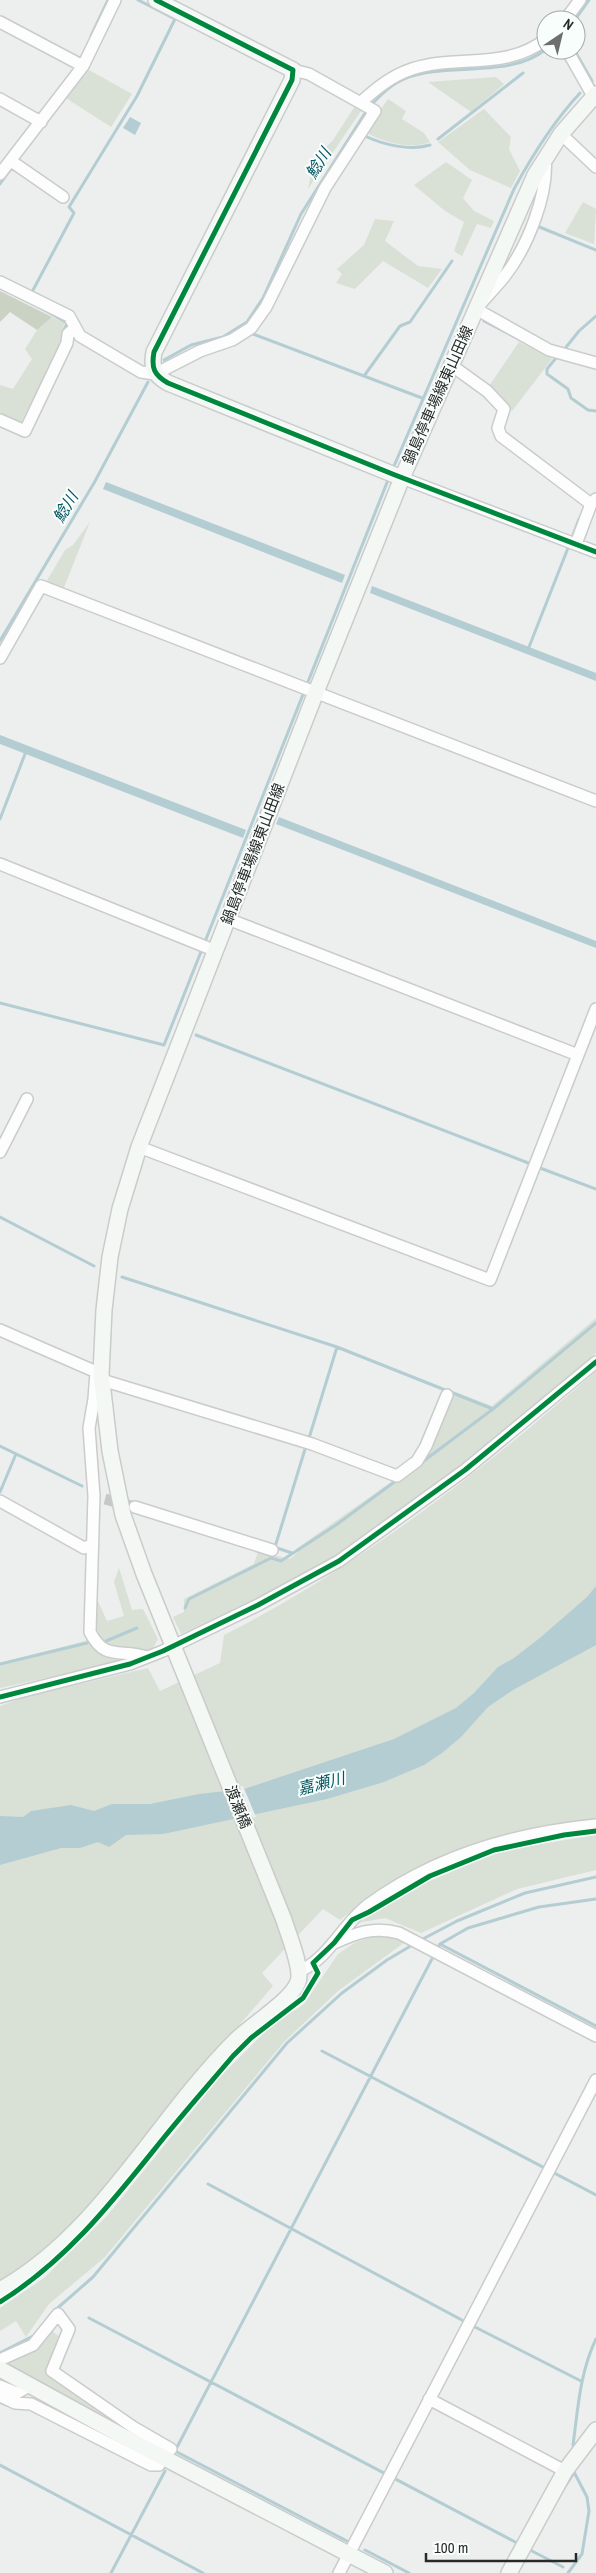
<svg xmlns="http://www.w3.org/2000/svg" width="596" height="2573" font-family="'Archivo Narrow','Noto Sans JP',sans-serif">
<rect width="100%" height="100%" fill="#ecefee"/>
<path fill="#d9e0d6" d="M89 70 132 94 111 127 66 98Z
M496 77 504 84 471 112 428 82Z
M388 99 406 111 402 119 424 133 430 142C412 150 381 142 365 132Z
M355 106 361 111 308 189 314 160 333 140Z
M484 109 511 137 509 149 520 171 511 188 470 170 438 142Z
M446 162 472 180 463 198 474 211 494 221 491 228 477 224 462 256 454 251 464 222 445 211 414 185Z
M583 202 596 209 594 244 565 233Z
M375 219 394 221 385 241 418 266 442 269 428 288 383 261 355 289 336 283 342 274 337 269 364 245Z
M52 317 64 323 61 344 20 424 0 416V385L13 389 32 359 25 349 37 330Z
M519 342 552 359 512 411 489 386Z
M90 522 63 590 45 584 65 550 73 545Z
M596 1318V1353C515 1422 434 1490 346 1549 294 1584 237 1609 181 1634L173 1617 184 1612V1599L254 1564 258 1551 290 1559 297 1553 296 1549 425 1458 453 1391 492 1406Z
M596 1371V1821C581 1822 565 1822 550 1825 482 1836 394 1878 340 1920L323 1909 262 1973 273 1986C233 2032 193 2079 155 2126 110 2182 64 2247 0 2282V1706L25 1697 148 1668 160 1691 220 1663 224 1635C360 1566 482 1471 596 1371Z
M119 1568 132 1610 143 1609 158 1639 153 1648 124 1661 0 1688V1663L85 1641 97 1634 96 1597 107 1621 124 1616 114 1582Z
M596 1835V1870L517 1889 421 1933 385 1918 358 1923 416 1887 498 1851Z
M381 1934 408 1940 338 1991 284 2042 105 2257 49 2304 26 2337 16 2321 0 2331V2308L44 2278 107 2216 220 2077 270 2027 304 2004 338 1954 356 1942Z
M51 2330 61 2338 49 2374 116 2422 4 2363Z"/>
<path fill="#c9d2c3" d="M0 291 52 317 37 330 10 312 0 322Z"/>
<path fill="#b3cdd3" d="M130 117 141 123 135 135 123 128Z
M106 482 345 575 342 583 103 489Z
M372 586 596 673V681L370 593Z
M0 735 246 830 243 838 0 744Z
M279 817 596 941V948L276 824Z
M596 1586V1645L513 1690 488 1707 461 1737 442 1753 424 1765 384 1782 327 1799 163 1834 126 1835 109 1847 98 1842 80 1848H61L0 1865V1816L23 1817 31 1811 71 1805 94 1811 112 1804H150L199 1794 244 1789 394 1739 456 1708 474 1693 498 1667 514 1658 541 1637 587 1597Z"/>
<path fill="#ecefee" d="M243 1786 256 1817 237 1821 224 1789Z"/>
<g fill="none" stroke-linecap="round" stroke-linejoin="round">
<path stroke="#b3cdd3" stroke-width="3" d="M575 20 589 0
M91 36 108 0
M576 53 592 81
M371 105C380 96 391 84 404 79 444 61 509 80 546 49
M365 136C384 145 410 151 430 145
M438 139 523 73
M0 184 12 167
M537 226 596 250
M32 292 74 213 69 207 137 96 175 19 138 0
M43 309 67 323 63 333
M484 321 556 358 547 369V374L568 389 571 398 588 410 596 411
M253 334 422 398
M563 351 579 331 596 316
M164 360 191 345 223 337 247 322 263 298 301 214 367 110
M364 376 400 326 410 322 452 261
M394 466 514 189C533 154 553 122 580 93
M572 538 579 519
M0 641 94 483 148 382
M529 647 568 548
M0 819 25 754
M0 1003 164 1045 388 480
M196 1035 531 1164
M540 1168 596 1189
M0 1217 94 1266
M122 1277 337 1347 493 1409
M309 1438 337 1347
M0 1446 82 1486
M421 1463 493 1409 596 1323
M0 1492 16 1454
M274 1547 292 1553
M275 1547 306 1446
M185 1608 189 1599 271 1558 281 1561 336 1525 397 1480
M106 1641 137 1628
M0 1664 87 1643
M419 1941 457 1921 525 1893 596 1877
M440 1944 468 1928 539 1907 596 1899
M437 1950 440 1944 596 2026
M322 2051 596 2195
M208 2184 473 2326 581 2381
M53 2312 93 2277 287 2043 342 1993 387 1960 414 1944
M89 2318 519 2544
M0 2353 35 2335
M0 2402 7 2405
M573 2445C578 2408 580 2372 596 2339
M0 2465 203 2573
M562 2491 574 2473
M347 2541 175 2451 434 1955
M528 2549 563 2567
M365 2550 409 2573
M111 2573 165 2471
M568 2573 582 2554 589 2511 587 2497 574 2472"/>
<path stroke="#c5c8c7" stroke-width="11" stroke-dasharray="11 5.5" stroke-linecap="butt" d="M105 1499 135 1507"/>
<g stroke="#cacccb" stroke-width="14">
<path id="street" d="M565 20 580 0
M0 22 83 66
M567 50 593 96
M0 99 41 122
M361 102C377 88 391 76 412 69 457 54 506 71 546 39
M561 134 596 167
M545 157C549 194 527 248 504 277 495 288 485 298 476 309L549 350 596 363
M11 161 63 197
M0 174 83 66 115 0
M0 282 69 316 80 336 141 372 155 374 200 351 232 340 251 328 266 307 325 188 375 111 309 74 293 70
M451 365 487 391 504 409 498 428 501 436 591 504
M0 420 25 431 67 343 68 334 75 328
M402 478 596 552
M576 544 591 504 596 499
M0 658 41 586 596 801
M0 864 216 951
M228 919 578 1055
M139 1147 490 1280 596 1009
M0 1152 27 1099
M0 1330 101 1374
M96 1372 94 1399 89 1428 94 1496 90 1632C105 1662 121 1648 147 1657
M102 1380 312 1444 397 1476 417 1461 426 1446 447 1395
M0 1501 84 1548 91 1545
M135 1507 272 1550
M0 1697 130 1664 163 1651 258 1605 339 1561 465 1470 596 1362
M334 1943C356 1933 374 1926 399 1933L596 2036
M300 1971C329 1958 343 1924 368 1905 435 1856 514 1833 596 1825
M4 2358 33 2345 58 2314 69 2329 52 2371 133 2427 171 2449
M0 2386 17 2393 29 2386
M0 2396 15 2403 31 2404 151 2465H159
M429 2399 565 2471
M339 2573 596 2080"/>
</g>
<g stroke="#cacccb" stroke-width="18">
<path id="secondary" d="M156 0 293 70 292 80 154 352C151 368 154 375 168 383L402 478
M0 2290C102 2232 154 2122 235 2041 251 2025 291 2001 298 1982 303 1969 288 1934 284 1920L144 1574 123 1515 110 1451 101 1374 104 1310 110 1257 120 1209 139 1147 316 692 402 478 535 175 561 134 596 94
M0 2369 126 2438 385 2573
M509 2573 565 2471 596 2430"/>
</g>
<use href="#street" stroke="#fcfdfc" stroke-width="11"/>
<use href="#secondary" stroke="#f4f8f5" stroke-width="15"/>
<g stroke="#f8fefc" stroke-width="8">
<path id="cycleway" d="M156 0 293 70 292 80 154 352C151 368 154 375 168 383L395 475 596 552
M0 1697 130 1664 163 1651 258 1605 339 1561 465 1470 596 1362
M0 2302C69 2259 116 2197 166 2135 188 2108 211 2082 233 2056L251 2038 303 1998 318 1973 313 1963 334 1943 352 1920 369 1912 430 1876 494 1850 564 1835 596 1831"/>
</g>
<use href="#cycleway" stroke="#00873e" stroke-width="5"/>
</g>
<g text-anchor="middle" stroke-width="4" stroke-linejoin="round" paint-order="stroke">
<g font-size="15" fill="#282a29" stroke="#f8fefc">
<text transform="translate(438 395) rotate(-66)" y="5">鍋島停車場線東山田線</text>
<text transform="translate(253 854) rotate(-69)" y="5">鍋島停車場線東山田線</text>
<text transform="translate(238 1807) rotate(68)" y="5">渡瀬橋</text>
</g>
<g font-size="16" font-style="italic" fill="#065763" stroke="#f8fefc">
<text transform="translate(318 163) rotate(-58)" y="6">鯰川</text>
<text transform="translate(65 507) rotate(-59)" y="6">鯰川</text>
<text transform="translate(321 1783) rotate(-14)" y="6">嘉瀬川</text>
</g>
</g>
<g transform="translate(561 35) rotate(35)"><circle r="24" fill="#f8fefc" stroke="#a5a9a8"/>
<path d="M0-4L9 19L0 12L-9 19Z" fill="#6d6f6e"/>
<text y="-8" font-size="14" font-weight="bold" text-anchor="middle" fill="#282a29">N</text>
</g>
<path d="M426 2553v8h150v-8" fill="none" stroke="#282a29" stroke-width="2.5"/>
<text x="434" y="2553" font-size="15" fill="#282a29" stroke="#f8fefc" stroke-width="4" paint-order="stroke">100 m</text>
</svg>
